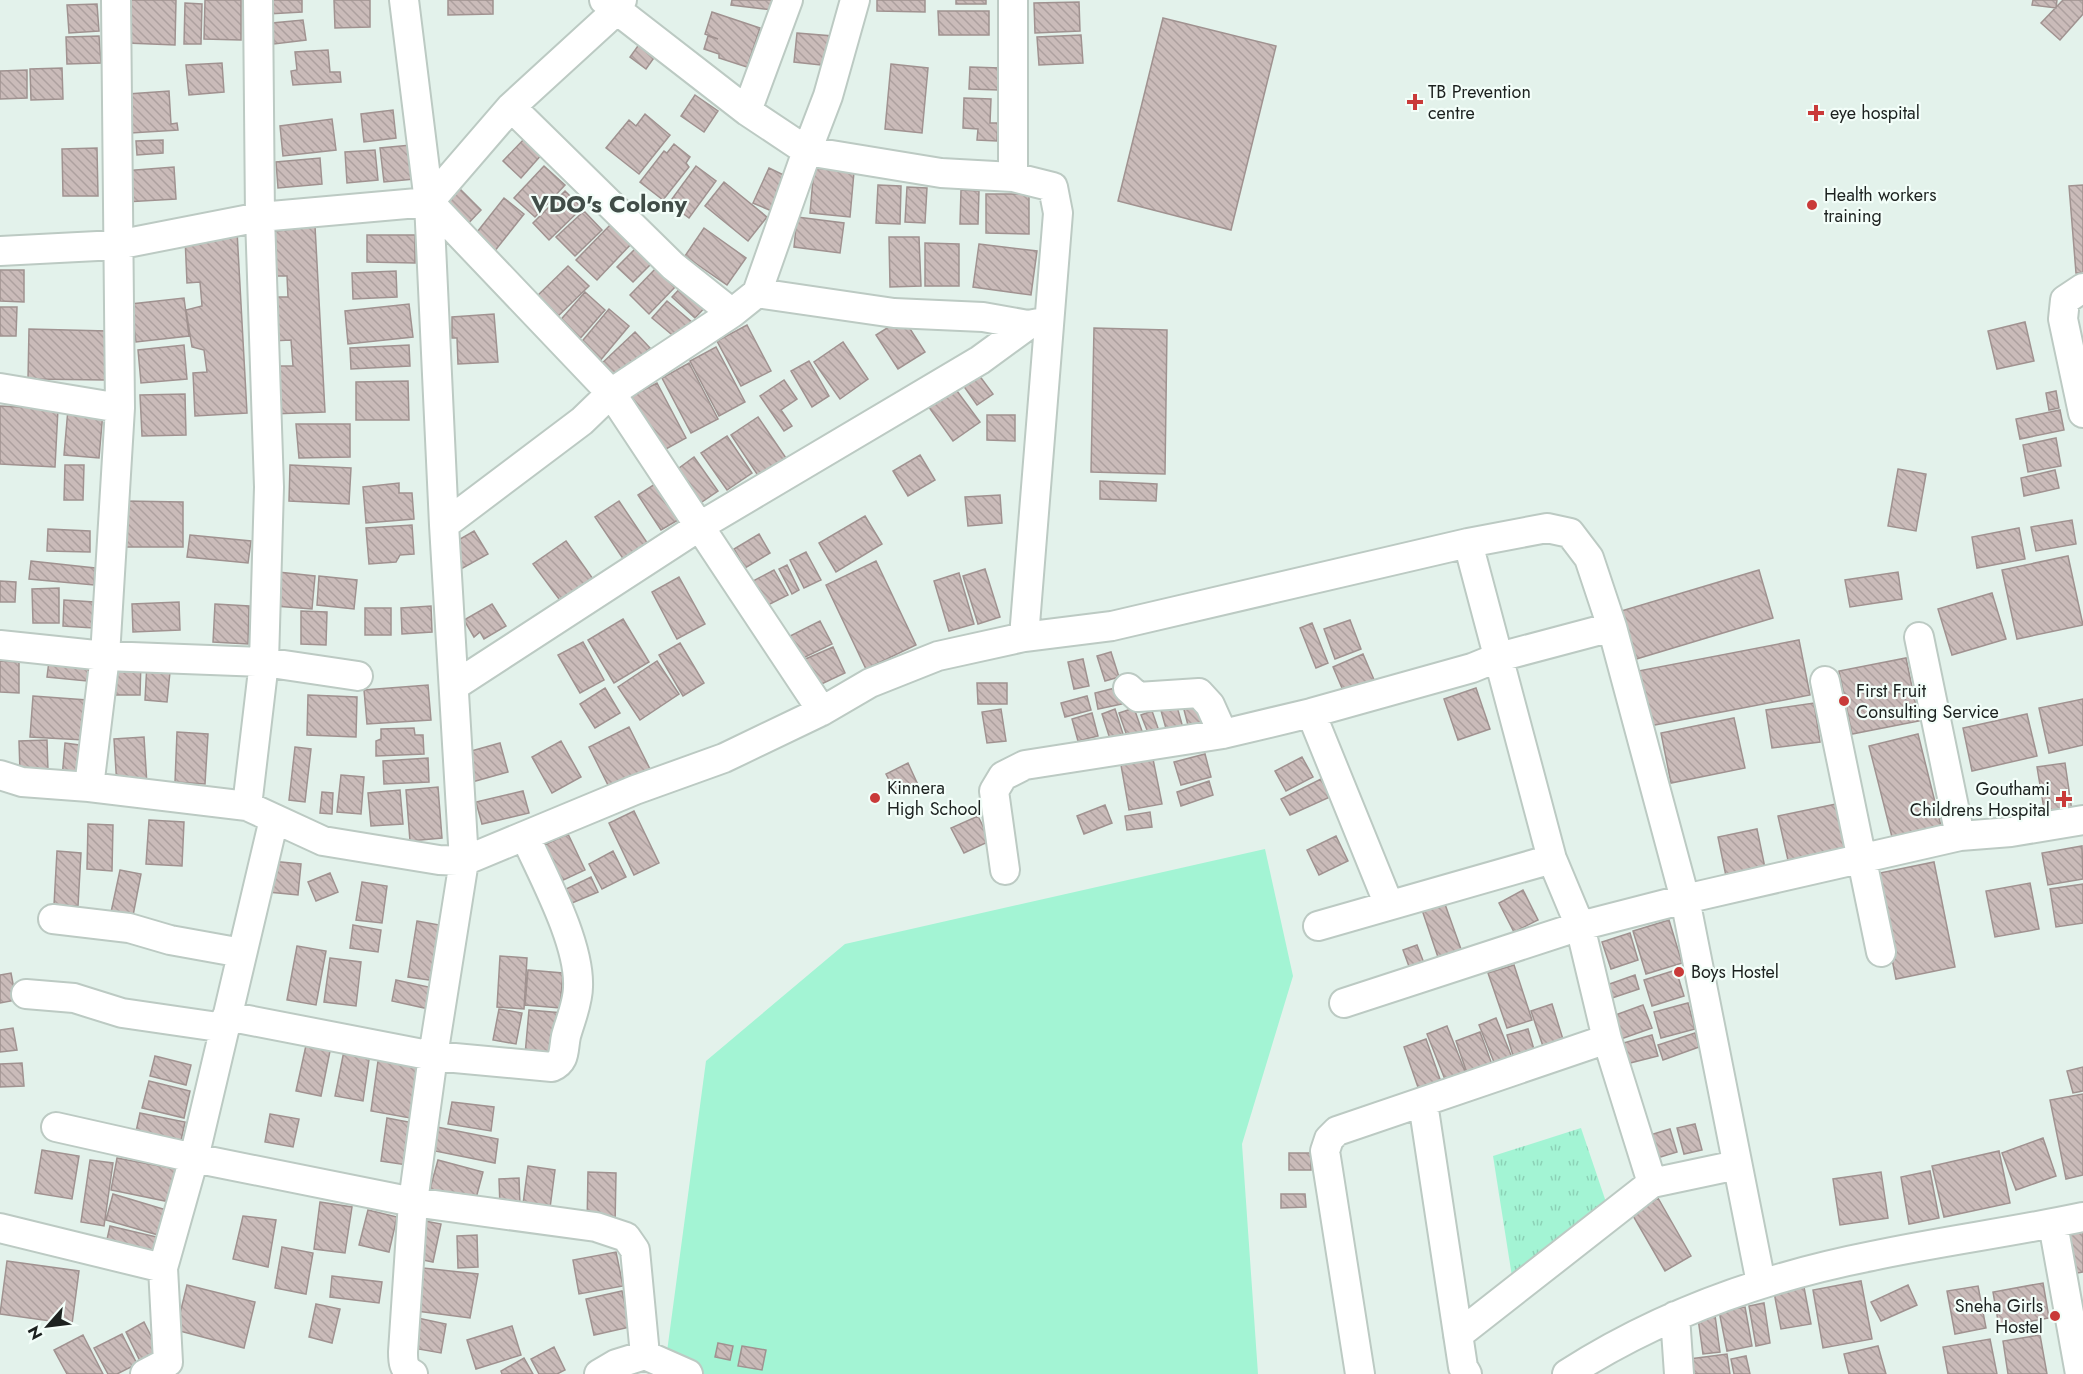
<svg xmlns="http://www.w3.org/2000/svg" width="2083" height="1374" font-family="Jost,sans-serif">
<defs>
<pattern id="park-tufts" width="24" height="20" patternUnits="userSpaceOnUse" patternTransform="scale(1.5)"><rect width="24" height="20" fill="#a3f4d4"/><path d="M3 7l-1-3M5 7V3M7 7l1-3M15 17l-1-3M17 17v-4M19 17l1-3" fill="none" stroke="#8cd1b6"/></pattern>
<pattern id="building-back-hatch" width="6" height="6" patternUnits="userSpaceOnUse" patternTransform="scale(1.5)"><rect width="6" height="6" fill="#cabbb9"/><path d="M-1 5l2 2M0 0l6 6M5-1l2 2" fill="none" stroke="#ada09f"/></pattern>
</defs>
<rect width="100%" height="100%" fill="#e3f2eb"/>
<path fill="#a3f4d4" d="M1265 849 1293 976 1242 1144 1258 1374H664L706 1061 845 944Z"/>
<path fill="url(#park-tufts)" d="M1581 1128 1607 1205 1513 1283 1493 1156Z"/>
<path fill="url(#building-back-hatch)" stroke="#a09290" stroke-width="1.5" d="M128 0H176L175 45 127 43Z
M205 0H241V40L204 39Z
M267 0H302V12L268 14Z
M334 0H370V27L335 28Z
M448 0H493V14L448 15Z
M732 0H774L773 10 731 5Z
M877 0H925V12L877 11Z
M956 0H986V4H956Z
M2033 0H2057L2056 8 2032 5Z
M2063 0H2083V14L2060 40 2041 23Z
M1079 2 1080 31 1035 33 1034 3Z
M185 3 202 4 201 44H184Z
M97 4 99 31 69 33 67 5Z
M938 11H989V35H939Z
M712 12 760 28 747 67 719 58V54L704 49 708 36 718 39 705 34Z
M1163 18 1276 46 1231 230 1118 201Z
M303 20 306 40 274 44 272 23Z
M797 33 833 36 830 66 794 62Z
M1081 35 1083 63 1039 65 1037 37Z
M99 36 101 63 67 64 66 37Z
M640 43 656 55 646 69 630 57Z
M328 50 330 72H340L341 82 293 85 291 71 297 70 295 52Z
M222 63 224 92 189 95 186 65Z
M891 64 928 68 922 133 885 129Z
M970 67 1000 68 999 90 969 89Z
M62 68 63 99 31 100 30 69Z
M27 70V98L0 99V71Z
M169 91 171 124 177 123 178 130 131 133 128 94Z
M695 95 718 111 704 132 681 116Z
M964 98 991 99 990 123H998L997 141 977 140 978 129 963 128Z
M393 110 396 138 364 142 361 114Z
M645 114 670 135 639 174 606 148 629 120 636 126Z
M332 119 336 150 283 156 280 126Z
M526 137 543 153 521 178 503 161Z
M163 140V153L137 155 136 141Z
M674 144 690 157 686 163 689 167 663 200 640 182 664 151 667 153Z
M411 145 414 179 384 182 380 148Z
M97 148 98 196H63L62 149Z
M375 150 378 180 347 183 345 152Z
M320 158 322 184 278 188 276 162Z
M544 166 565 185 535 217 514 198Z
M696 166 716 181 689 218 669 203Z
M174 167 176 199 125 202 123 171Z
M769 168 790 178 774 212 753 203Z
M814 168 854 172 850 217 810 213Z
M724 182 767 217 748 241 705 206Z
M878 185 901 186 900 224 876 223Z
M2083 185V273H2076L2069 186Z
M457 186 481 210 462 230 438 206Z
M907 187 927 188 925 223 905 222Z
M961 190 979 191 978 224H960Z
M565 191 582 208 549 240 533 223Z
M986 194H1029V234L986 233Z
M504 198 524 214 494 252 474 236Z
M584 211 602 230 575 256 556 237Z
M797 217 844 223 840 253 794 247Z
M613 222 633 242 597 280 576 260Z
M315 226 325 412 272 414 270 366H293L291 340 271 341 269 297H288L287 276H267L263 233Z
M704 228 746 258 727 285 685 256Z
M237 231 247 413 195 416 193 373 207 372 204 350 192 347 186 310 202 306 200 282 187 283 185 237Z
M367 235H415V263L367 262Z
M889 237H919L921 286 890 287Z
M925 243 959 244V286H925Z
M979 244 1037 251 1031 295 973 287Z
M636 248 651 264 633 282 617 267Z
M568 266 589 286 553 321 533 300Z
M658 266 677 285 649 314 630 295Z
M0 270H24V302L0 301Z
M396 271 397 297 353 299 352 273Z
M687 281 710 302 695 318 672 297Z
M585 292 605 310 577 342 557 324Z
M184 298 189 336 136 342 131 304Z
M667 301 692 322 677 339 652 318Z
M409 304 413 337 348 344 345 311Z
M0 307H17L16 336H0Z
M609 309 629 326 599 362 579 345Z
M494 314 498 362 458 364 457 338H452V317Z
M903 318 925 352 898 369 876 335Z
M2025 322 2034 361 1997 369 1988 331Z
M747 325 771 371 741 386 717 341Z
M1094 328 1167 330 1165 474 1091 472Z
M29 329 107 331 106 380 28 379Z
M635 332 650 348 614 382 599 366Z
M843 342 868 379 840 399 814 362Z
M184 345 187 379 141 383 138 350Z
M409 345 410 366 351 369 350 348Z
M716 347 745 402 719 416 690 361Z
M809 361 829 396 812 407 791 371Z
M689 363 718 419 691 433 662 378Z
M973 367 993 394 977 405 958 378Z
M784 380 797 399 781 410 792 426 784 431 760 396Z
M408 381 409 420H356V382Z
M657 383 686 438 657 454 628 398Z
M954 387 980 422 953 441 928 406Z
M2056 391 2059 408 2049 410 2046 393Z
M185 394 186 435 142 436 140 395Z
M0 406 58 409 55 467 0 464Z
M68 409 103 412 99 458 64 455Z
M2060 410 2064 430 2020 439 2016 419Z
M987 415H1015V441L987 440Z
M758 417 786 458 759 477 731 435Z
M296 424H350V457L299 458Z
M727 436 752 473 727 490 701 453Z
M2056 438 2061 466 2028 472 2023 445Z
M920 455 935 480 908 496 893 471Z
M694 457 718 491 693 508 671 474Z
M65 465H84L83 500H64Z
M290 465 351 468 349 504 289 501Z
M1898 469 1926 474 1916 531 1888 526Z
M2055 470 2059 488 2024 496 2021 478Z
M1100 481 1157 484 1156 501 1100 499Z
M399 483V493H412L414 519 366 523 363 487Z
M655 484 678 520 661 530 638 495Z
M1000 495 1002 523 968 526 965 497Z
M125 501 183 502V547H124Z
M619 501 650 547 626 563 595 517Z
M865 516 882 544 836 572 819 543Z
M2072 520 2076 544 2036 551 2031 527Z
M412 525 414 554 400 555 396 562 369 564 366 528Z
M2019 528 2025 559 1977 568 1972 537Z
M48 529 90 531V552L47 551Z
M474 531 488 554 461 569 448 546Z
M759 534 770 553 745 568 734 549Z
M190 535 251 541 248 563 187 557Z
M566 541 593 579 562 603 533 564Z
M806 552 821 580 804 588 790 560Z
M2068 556 2083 625 2017 639 2002 570Z
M31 561 95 568 94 585 29 579Z
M876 561 916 645 866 669 826 585Z
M787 565 799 590 792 594 779 569Z
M985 569 1000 617 978 624 963 576Z
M774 570 788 595 766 606 753 581Z
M1759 570 1773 618 1633 660 1618 612Z
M278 572 315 576 312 609 275 606Z
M1898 572 1902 599 1850 607 1845 580Z
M959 573 974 624 949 631 934 581Z
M319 576 357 580 354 609 317 605Z
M679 577 705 624 677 639 652 592Z
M0 581 16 582 15 602H0Z
M59 588V623H33L32 589Z
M1992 593 2006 639 1952 655 1938 609Z
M64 600 94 602 93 628 63 626Z
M179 602 180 630 133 632 132 604Z
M215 604 249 606 248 644 213 642Z
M492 604 506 626 484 639 480 632 474 637 464 620Z
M431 606 432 632 402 634 401 608Z
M365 608H391V635H365Z
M301 611 327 612 326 645 301 644Z
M623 619 649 662 614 683 588 640Z
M1350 620 1361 649 1335 659 1324 629Z
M820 621 832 644 801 659 790 636Z
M1312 623 1328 663 1316 668 1300 628Z
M1799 640 1810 695 1644 727 1633 672Z
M583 642 604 680 580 693 558 655Z
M680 643 704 683 683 696 659 655Z
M833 647 845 673 813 688 801 661Z
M1111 652 1119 677 1105 681 1097 656Z
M50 653 90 657 87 681 47 677Z
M1363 654 1378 689 1348 702 1333 667Z
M1906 658 1919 721 1852 734 1839 671Z
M1083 659 1089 686 1074 689 1068 662Z
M116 660 141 661 140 695H115Z
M0 661 19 662V693L0 692Z
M657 661 679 694 640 720 618 687Z
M171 662 167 702 145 700 147 663Z
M977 683H1007V704H978Z
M428 685 431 720 367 724 364 690Z
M1119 687 1122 704 1098 709 1095 693Z
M605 688 620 713 595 728 580 704Z
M1476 688 1490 729 1458 740 1444 699Z
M308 695 357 697 356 737 307 735Z
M33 696 87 700 84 740 30 737Z
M1087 696 1091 710 1065 717 1061 703Z
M1198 698 1205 725 1189 729 1182 702Z
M2083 699V745L2049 753 2039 708Z
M1176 703 1183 728 1167 732 1160 707Z
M1814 703 1820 742 1772 748 1766 710Z
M1134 708 1142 731 1127 736 1119 713Z
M1001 709 1006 741 987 743 982 712Z
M1115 709 1124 737 1111 742 1102 714Z
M1152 711 1159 731 1149 735 1141 715Z
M1092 713 1098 736 1078 741 1072 719Z
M2027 714 2037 756 1972 771 1963 728Z
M1734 718 1745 768 1671 783 1661 733Z
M629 727 651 771 611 791 589 747Z
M414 728 415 735H423L424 754 376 756V741L381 739V729Z
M177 732 208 734 205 784 175 782Z
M1918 734 1941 826 1892 837 1869 746Z
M144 737 147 785 117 787 114 739Z
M47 740 48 771 20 772 19 741Z
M561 741 581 777 552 793 532 757Z
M65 743 79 745 76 779 62 778Z
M500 743 508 772 472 782 464 753Z
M295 747 311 749 305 802 289 800Z
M1205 754 1211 777 1181 785 1174 762Z
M1302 757 1313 777 1286 791 1275 771Z
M428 758 429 782 384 784 383 761Z
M1153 759 1162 804 1129 810 1121 765Z
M908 763 918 785 897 795 886 774Z
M2065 763 2072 811 2045 815 2037 767Z
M341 775 364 777 361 814 337 812Z
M1321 779 1330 797 1290 815 1281 799Z
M1209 781 1213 795 1181 806 1177 792Z
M438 787 442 838 410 841 406 790Z
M400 790 403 824 371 826 368 793Z
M523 791 529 813 482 824 476 802Z
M322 792 333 793 332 814 320 813Z
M1846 802 1855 846 1788 860 1778 816Z
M1105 805 1112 823 1084 834 1077 816Z
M634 811 659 863 634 875 609 823Z
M1150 812 1152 827 1127 830 1125 816Z
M978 816 990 841 964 853 951 828Z
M149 820 184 822 182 866 146 864Z
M88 824 113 825 112 871 87 869Z
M1757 829 1765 868 1726 876 1718 837Z
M568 834 585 870 559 882 542 846Z
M1336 836 1348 861 1319 875 1307 850Z
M2082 846 2083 879 2048 885 2042 853Z
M57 851 81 853 78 906 54 905Z
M613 851 626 877 602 889 589 864Z
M271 861 301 864 298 895 268 892Z
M1934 862 1955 967 1896 979 1875 874Z
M120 870 141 874 132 921 110 917Z
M330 873 338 892 316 901 308 882Z
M591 877 598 892 572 903 566 889Z
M362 882 387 886 382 923 356 920Z
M2030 883 2039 929 1995 937 1986 891Z
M2083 884V923L2056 927 2050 889Z
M1523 890 1538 920 1514 932 1499 903Z
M1441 893 1462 952 1439 960 1419 901Z
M1669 920 1682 963 1646 974 1633 931Z
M417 921 445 926 436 981 408 977Z
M353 925 381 930 378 952 350 948Z
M1630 933 1638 960 1611 969 1602 942Z
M1417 945 1424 963 1410 969 1403 950Z
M297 946 326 951 316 1005 287 1000Z
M500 956 527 958 524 1009 497 1007Z
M330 958 361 962 356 1006 324 1002Z
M1514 965 1532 1020 1507 1028 1488 973Z
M528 970 563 973 560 1008 525 1005Z
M1676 970 1684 996 1652 1006 1644 980Z
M11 973 16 1000 0 1003V975Z
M1635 975 1639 989 1606 1000 1601 987Z
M396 980 433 988 429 1009 392 1001Z
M1688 1003 1695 1029 1661 1038 1654 1012Z
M1552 1004 1566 1049 1546 1055 1531 1011Z
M1643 1005 1652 1028 1618 1040 1610 1017Z
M499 1009 522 1013 516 1044 493 1040Z
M529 1010 563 1013 558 1058 525 1055Z
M1496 1018 1515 1065 1498 1072 1479 1025Z
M1447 1026 1466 1074 1446 1082 1427 1034Z
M13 1028 17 1050 0 1052V1030Z
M1528 1029 1538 1063 1517 1069 1507 1035Z
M1480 1032 1494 1070 1469 1079 1456 1041Z
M1695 1033 1699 1047 1663 1060 1658 1045Z
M1652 1035 1658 1056 1626 1064 1620 1044Z
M1426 1039 1441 1082 1419 1090 1404 1047Z
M307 1041 331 1046 321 1096 296 1091Z
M346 1041 371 1046 363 1101 335 1096Z
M379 1054 425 1059 410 1118 371 1111Z
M155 1056 191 1065 186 1085 150 1076Z
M22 1063 24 1086 0 1087V1064Z
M2083 1067V1091L2073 1093 2067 1071Z
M149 1081 190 1091 184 1118 142 1108Z
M2083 1094V1175L2066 1179 2050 1100Z
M452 1102 494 1107 491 1131 448 1124Z
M140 1113 185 1122 179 1150 134 1141Z
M270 1114 299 1119 293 1147 265 1142Z
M387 1118 414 1123 407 1165 381 1161Z
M1695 1124 1702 1150 1684 1154 1677 1128Z
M437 1127 498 1139 495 1163 435 1151Z
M1670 1129 1677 1152 1657 1158 1650 1135Z
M2043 1138 2056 1176 2016 1190 2002 1153Z
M42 1150 79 1156 72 1199 35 1193Z
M1999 1151 2010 1203 1944 1217 1932 1166Z
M1289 1153H1311V1170H1289Z
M117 1158 176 1169 170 1202 111 1190Z
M90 1160 113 1163 104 1226 81 1222Z
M438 1160 483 1172 475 1202 430 1189Z
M528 1166 555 1170 550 1208 523 1204Z
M1930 1171 1939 1218 1909 1224 1901 1177Z
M588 1172 616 1173 615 1226 587 1225Z
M1881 1172 1888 1218 1840 1225 1833 1179Z
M519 1178 520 1206H500L499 1179Z
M113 1194 173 1212 165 1237 106 1220Z
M1281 1194H1305L1306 1207 1281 1208Z
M1658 1198 1691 1256 1665 1271 1632 1214Z
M320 1202 352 1207 345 1253 314 1249Z
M368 1210 397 1217 389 1252 359 1245Z
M243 1216 276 1220 268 1267 233 1259Z
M425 1221 441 1224 433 1262 418 1259Z
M110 1226 165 1239 160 1258 106 1244Z
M2083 1228V1272L2072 1274 2064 1232Z
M477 1235 478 1267 458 1268 457 1236Z
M282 1247 313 1253 306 1294 275 1288Z
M616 1252 623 1286 579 1294 573 1260Z
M7 1261 79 1271 72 1324 0 1314Z
M414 1267 478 1274 470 1318 409 1310Z
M332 1276 382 1282 379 1303 330 1297Z
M1861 1281 1872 1339 1823 1348 1813 1290Z
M1803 1282 1811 1324 1781 1329 1773 1287Z
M2043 1283 2049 1318 1999 1327 1993 1292Z
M187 1285 255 1302 244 1348 176 1330Z
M1908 1285 1917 1305 1881 1321 1871 1302Z
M1978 1286 1986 1328 1955 1334 1947 1291Z
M622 1291 630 1327 594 1335 586 1299Z
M1764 1303 1770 1343 1756 1346 1749 1306Z
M316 1304 340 1309 332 1343 309 1337Z
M1745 1307 1752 1346 1727 1351 1719 1311Z
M1714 1308 1720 1352 1703 1354 1697 1311Z
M413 1317 446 1324 441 1353 407 1347Z
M144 1322 160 1354 141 1363 126 1332Z
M512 1326 521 1355 476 1369 467 1340Z
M122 1334 137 1364 117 1374H108L94 1348Z
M83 1335 103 1374H67L54 1350Z
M2040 1335 2047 1374H2008L2003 1341Z
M1990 1339 1997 1374H1948L1943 1347Z
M718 1343 733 1346 730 1360 715 1357Z
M742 1346 766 1350 762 1370 738 1366Z
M1878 1346 1886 1374H1849L1844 1354Z
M554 1347 565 1370 557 1374H539L531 1359Z
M1727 1354 1730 1374H1684L1682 1360Z
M1746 1356 1750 1374H1734L1731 1359Z
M524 1358 533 1374H502L501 1371Z"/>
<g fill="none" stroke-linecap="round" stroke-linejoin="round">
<g stroke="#bccac3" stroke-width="32">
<path id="minor" d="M404 0 429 202 444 525 464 861 433 1056 413 1202 403 1352C403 1361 403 1369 413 1374
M604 0 747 111 807 151 941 173 1013 177 1053 187 1058 213 1024 637
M511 107 673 266 732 313 757 293 894 313 983 317 1028 325 1039 323
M747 111 788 0
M1013 177V0
M429 202 611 393 822 711
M0 251 117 245 260 217 429 202 511 107 617 10 622 0
M2083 288 2065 300 2063 319 2083 413
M757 293 807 151 828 96 855 0
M0 388 120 408
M444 525 582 421 611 393 732 313
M1468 543 1552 859 1580 926 1607 1039 1652 1183
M1919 637 1960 836
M0 645 105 656 264 662 358 676
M1825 681 1881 952
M454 686 700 526 980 360 1028 325
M1128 688 1138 697 1199 693 1210 705 1223 734
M1311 713 1389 905
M0 775 22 782 89 787 247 806 323 841 439 860 464 861 635 790 724 758 822 711 870 683 938 656 1024 637 1112 626 1468 543 1547 528 1570 533 1589 558 1612 627 1685 899 1761 1283
M89 787 105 656 120 408 116 0
M247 806 264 662 269 487 260 217 258 0
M1005 870 994 791 1003 776 1025 765 1223 734 1311 713 1472 668 1499 657 1612 627
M53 919 129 928 170 940 242 953
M1318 926 1552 859
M26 994 74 998 122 1013 225 1028
M1344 1003 1580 926 1685 899 1960 836 2011 832 2083 820
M227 1016 433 1056 552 1067C566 1061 563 1050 566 1036 570 1021 578 1003 578 987 580 943 543 876 525 836
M1423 1103 1463 1367 1467 1374
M56 1127 194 1158 413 1202 596 1227 626 1237 635 1250 645 1355
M2053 1224 2080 1374
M0 1228 163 1268
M1675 1316 1679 1374
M1458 1335 1652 1183 1737 1165
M145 1374 168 1362 163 1268 194 1158 274 819
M599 1374 616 1364 645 1355 688 1374
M1360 1374 1325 1151 1329 1139 1337 1131 1607 1039
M1567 1374C1659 1315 1765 1277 1872 1256 1942 1241 2013 1232 2083 1217"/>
</g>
<use href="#minor" stroke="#fff" stroke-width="28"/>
</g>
<g fill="#c93a39" stroke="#f3fef9" stroke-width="2">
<path d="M1412 93h6v6h6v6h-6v6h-6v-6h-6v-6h6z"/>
<path d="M1813 104h6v6h6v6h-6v6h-6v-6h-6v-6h6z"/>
<circle cx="1812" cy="205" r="6"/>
<circle cx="1844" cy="701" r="6"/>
<circle cx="875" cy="798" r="6"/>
<path d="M2061 790h6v6h6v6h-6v6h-6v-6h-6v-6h6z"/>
<circle cx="1679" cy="972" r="6"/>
<circle cx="2055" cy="1316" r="6"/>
</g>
<g text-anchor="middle" stroke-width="4.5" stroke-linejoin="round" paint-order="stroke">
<g font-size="18" fill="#1c211f" stroke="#f3fef9" text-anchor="start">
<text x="1428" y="98">TB Prevention<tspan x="1428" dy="21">centre</tspan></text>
<text x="1830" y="119">eye hospital</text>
<text x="1824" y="201">Health workers<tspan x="1824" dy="21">training</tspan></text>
<text x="1856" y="697">First Fruit<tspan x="1856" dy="21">Consulting Service</tspan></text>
<text x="887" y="794">Kinnera<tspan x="887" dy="21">High School</tspan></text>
<text x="2050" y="795" text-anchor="end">Gouthami<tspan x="2050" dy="21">Childrens Hospital</tspan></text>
<text x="1691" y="978">Boys Hostel</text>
<text x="2043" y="1312" text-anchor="end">Sneha Girls<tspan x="2043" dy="21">Hostel</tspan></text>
</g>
<g font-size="24" font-weight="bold" fill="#414d48" stroke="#f3fef9">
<text x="609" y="212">VDO's Colony</text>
</g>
</g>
<g transform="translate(48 1326) rotate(242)" stroke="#f3fef9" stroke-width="4.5" paint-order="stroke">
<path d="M0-4.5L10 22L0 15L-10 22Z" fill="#1c211f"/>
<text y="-9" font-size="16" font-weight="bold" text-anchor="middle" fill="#1c211f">N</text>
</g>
</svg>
